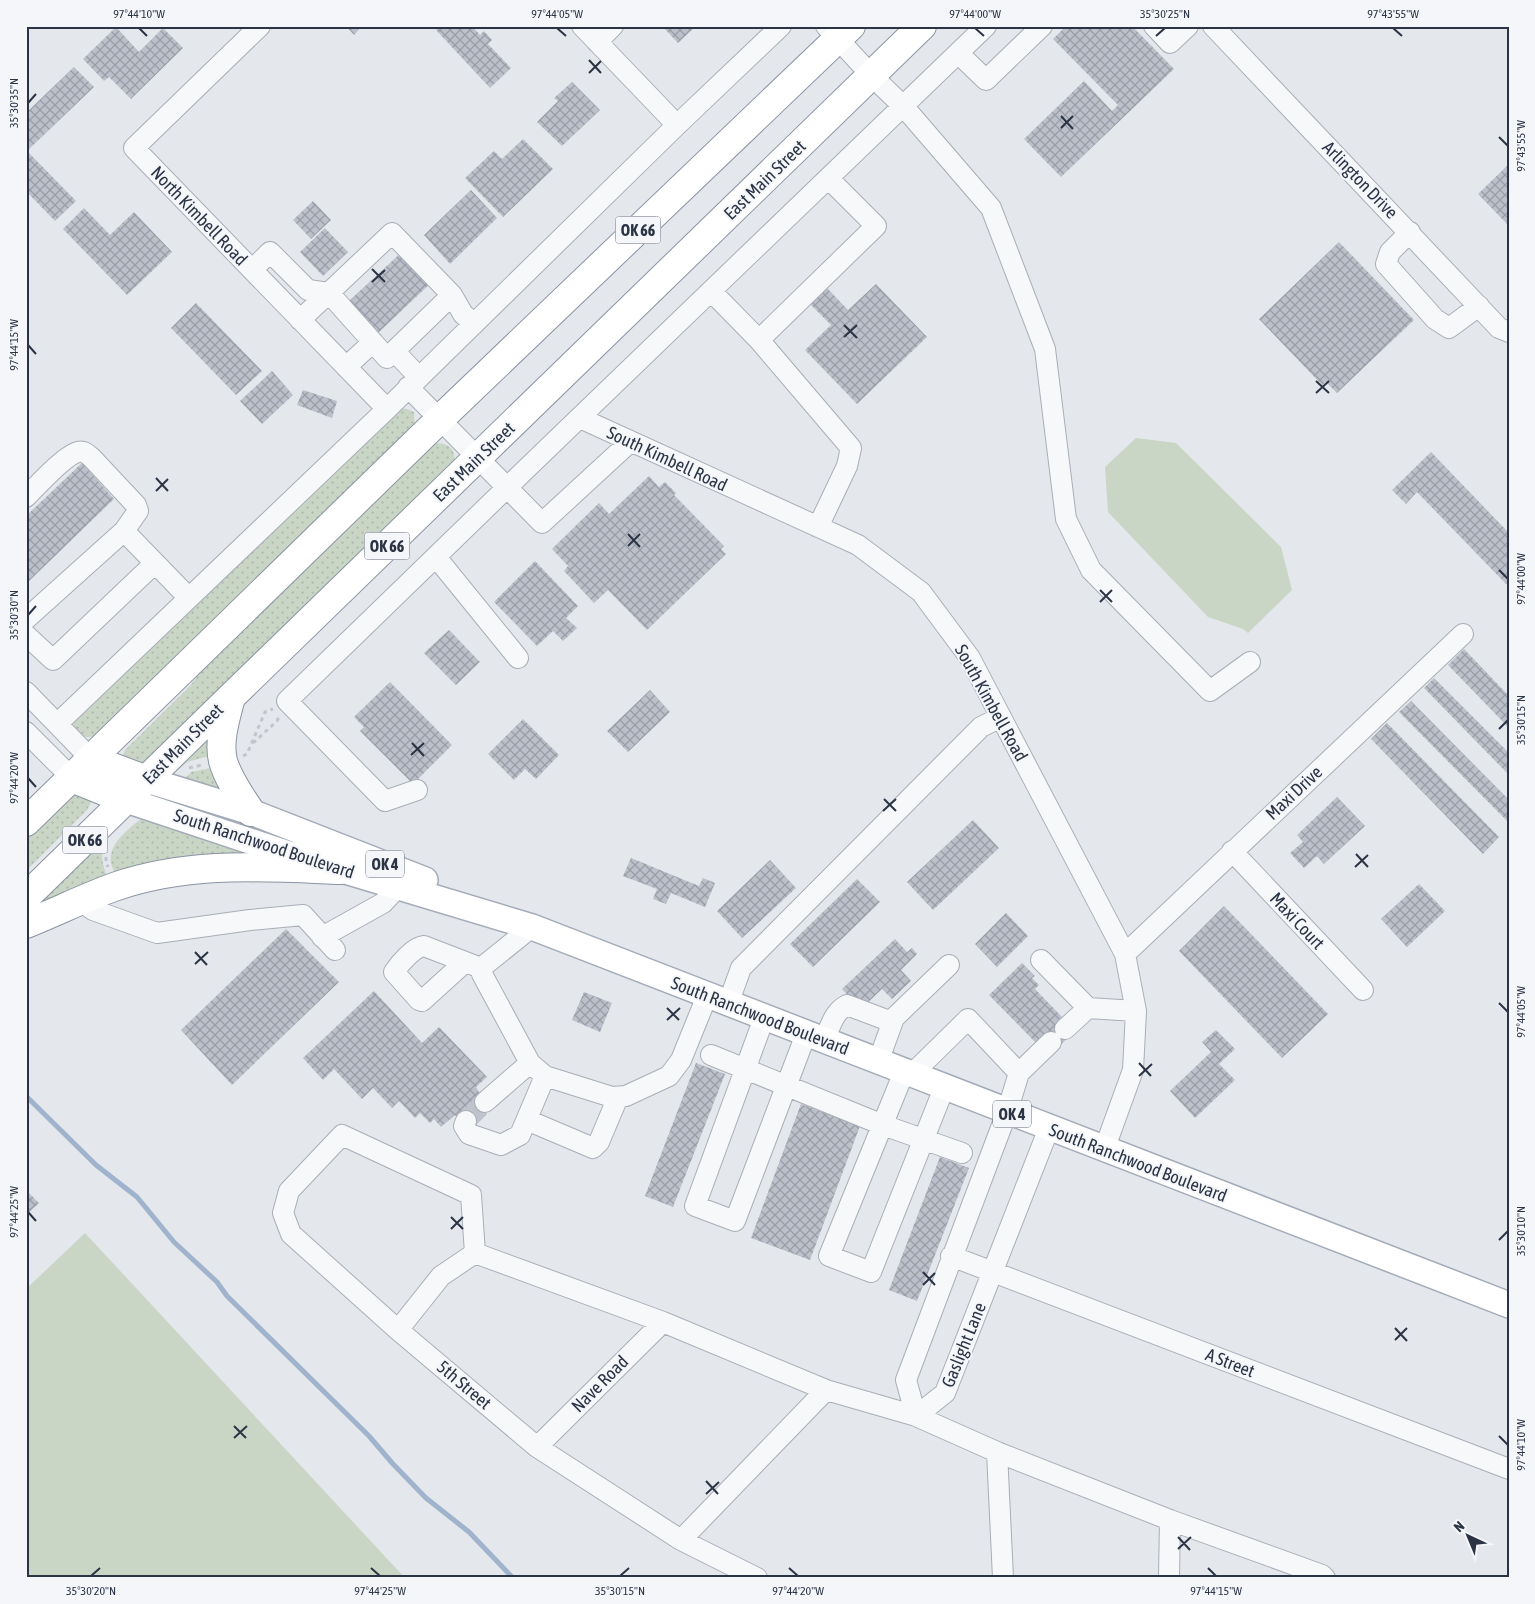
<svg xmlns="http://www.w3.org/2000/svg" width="1535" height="1604" font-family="'Asap Condensed',sans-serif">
<defs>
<pattern id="grass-dots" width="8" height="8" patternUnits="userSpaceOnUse" patternTransform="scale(1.25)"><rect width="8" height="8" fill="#c9d6c5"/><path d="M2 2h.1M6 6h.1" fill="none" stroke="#adb8ab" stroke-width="1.8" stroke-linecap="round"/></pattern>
<pattern id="building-cross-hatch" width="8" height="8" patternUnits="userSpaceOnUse" patternTransform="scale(1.25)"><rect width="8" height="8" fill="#bbc0ca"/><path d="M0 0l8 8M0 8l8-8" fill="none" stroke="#989da6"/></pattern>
</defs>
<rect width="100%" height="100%" fill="#e4e7ec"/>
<path fill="url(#grass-dots)" d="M398 408 407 409 414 412 415 432 100 735C85 739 78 738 73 722Z
M434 443C449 443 455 448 455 464L144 766 120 763 125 750 190 686 224 640Z
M208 733 213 755 187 762 168 779V771Z
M216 767 228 793 181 782 191 772Z
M77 791 94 797 87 810 26 871V831Z
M129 809 135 811C109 837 92 842 109 881L26 909Z
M147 814 286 859 117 878C115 873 112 868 111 863 108 841 133 826 147 814Z"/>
<path fill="#c9d6c5" d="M1136 438 1176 443 1281 547 1292 590 1248 633 1243 629 1208 617 1108 512 1105 467Z
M85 1233 405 1578H26V1289Z"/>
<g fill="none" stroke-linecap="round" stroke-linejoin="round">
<path stroke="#9fb4cc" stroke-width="5" d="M26 1096 96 1165 137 1197 174 1242 217 1282 227 1296 369 1436 393 1464 426 1498 469 1532 513 1578"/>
</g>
<path fill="url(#building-cross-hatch)" d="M346 26H362L354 35Z
M441 26H472L480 35 484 31 492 40 488 44 511 68 490 88 436 30Z
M662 26H696L678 43Z
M1066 26H1132L1174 69 1061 177 1024 139 1084 81 1112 111 1118 105 1053 39Z
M116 27 139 52 163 28 183 48 131 99 109 77 104 81 83 59Z
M74 67 94 87 27 151 76 201 55 221 26 191V113Z
M572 82 600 110 562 146 537 122 558 101 554 98Z
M523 139 553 169 503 217 465 178 494 151 502 159Z
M1509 164V226L1478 194Z
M471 190 497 218 450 264 424 235Z
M313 201 331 220 311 239 293 220Z
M84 208 110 235 134 212 172 252 127 295 63 229Z
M325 228 348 252 323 276 300 252Z
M1339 242 1414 320 1337 393 1326 382 1322 385 1259 319Z
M405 249 434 280 377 334 347 303Z
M876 284 927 337 857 404 805 350 831 325 809 303 826 287 848 310Z
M196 303 262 371 236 395 171 328Z
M272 371 293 395 262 424 240 401Z
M303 390 337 401 332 418 297 405Z
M1431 452 1509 533V581L1506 584 1417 492 1406 504 1392 490Z
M82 463 114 499 26 584V516Z
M649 476 659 487 665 482 676 493 674 495 724 546 721 549 726 554 647 630 608 590 594 603 564 571 568 566 552 549 599 503 609 514Z
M535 561 578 606 566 618 577 628 563 641 553 631 537 646 494 602Z
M449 630 480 662 456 685 424 653Z
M1464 649 1509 696V728L1448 665Z
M1434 678 1509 753V775L1424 688Z
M390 682 452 745 413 784 360 731 364 727 354 717Z
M650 690 670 712 628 752 607 731Z
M1411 701 1509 800V823L1399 712Z
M523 719 559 755 536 779 525 769 514 780 488 754Z
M1387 723 1499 837 1483 854 1371 739Z
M1337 797 1365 826 1324 864 1317 856 1304 868 1290 853 1303 842 1297 835Z
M973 820 999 848 933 910 907 882Z
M631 858 699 886 703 878 715 883 705 907 671 893 666 904 653 899 657 889 623 876Z
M770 860 796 888 742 938 717 911Z
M857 879 880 902 813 967 790 944Z
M1419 884 1445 911 1407 947 1381 919Z
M1224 906 1328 1014 1282 1058 1179 951Z
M1006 913 1028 936 997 967 975 944Z
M286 929 339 982 232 1085 181 1030Z
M895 939 907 952 912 948 917 954 901 970 911 981 892 999 882 989 861 1009 842 989Z
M1022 963 1035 976 1032 978 1039 985 1035 989 1062 1017 1058 1021 1071 1035 1057 1048 1044 1034 1036 1043 989 995Z
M374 991 422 1043 439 1027 487 1077 476 1087 485 1102 492 1105 473 1124 461 1121 455 1115 441 1127 434 1119 430 1123 420 1113 415 1118 399 1101 392 1108 373 1088 362 1099 334 1069 323 1080 303 1058Z
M584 992 612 1003 600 1032 572 1020Z
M1216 1030 1235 1049 1219 1064 1235 1080 1195 1118 1170 1091 1211 1052 1202 1042Z
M696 1063 725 1074 673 1207 645 1196Z
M801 1104 860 1126 810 1260 751 1238Z
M940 1157 969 1168 917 1301 889 1290Z
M26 1190 39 1203 26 1215Z"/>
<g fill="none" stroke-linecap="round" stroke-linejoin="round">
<path stroke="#bfc3cb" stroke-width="20" stroke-dasharray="20 10" stroke-linecap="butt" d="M466 1121 485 1102"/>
<g stroke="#a9aeb7" stroke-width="22">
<path id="minor" d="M260 26 134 148 387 409
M582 26 677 125
M826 26 872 76 904 107 991 208 1045 349 1066 519 1091 570 1210 691 1250 662
M1154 26 1170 43 1188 26
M1213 26 1499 328 1509 332
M597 42 613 26
M958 53 986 80 1042 26
M1410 232 1390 252 1386 264 1435 319 1449 328 1479 306
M252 270 270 252 308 290 329 293 387 358 452 295
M711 291 759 340 851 448 847 466 818 527
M300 320 392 233 452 295 463 314 474 324
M759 340 876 226 829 179
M394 351 419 377
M346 367 373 342
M408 387 542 523 630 442
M580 418 858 545 921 592 970 658 1125 954 1136 1011 1133 1070 1104 1150
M26 497C37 486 65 455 78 452 84 450 87 454 92 458L136 505 138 511 124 531
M436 557 518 658
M26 619 124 531 189 598
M26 635 53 660 155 563
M26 692 91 759
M57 724 387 409 677 125 781 26
M26 732 72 778
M417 790 385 801 287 701C519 475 753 250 986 26
M1232 851 1363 990
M80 901 93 910 157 933 250 920 303 915 335 950
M532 927 481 968 482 974 530 1063 545 1076 612 1097 626 1096 669 1076 681 1060 707 996
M322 937 383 903 398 887
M1125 954 1463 634
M1041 960 1088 1008 1136 1011
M465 962 422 1001 419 1000 394 972C400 963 414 947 424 946L481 968
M728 1004 741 968 981 727 1001 717
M764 1018 695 1206 735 1221 806 1034
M1065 1029 1088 1008
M824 1041C830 1028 833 1012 847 1005L892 1022
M711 1055 883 1125 962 1153
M878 1062 894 1018 949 965
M904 1072 829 1256 871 1272 944 1088
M1019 1073 1051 1042
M911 1075 968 1019 1019 1073 1007 1112 906 1380 916 1416 945 1393 1049 1128
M485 1102 530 1063
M527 1120 593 1148 599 1142 618 1097
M466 1121 464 1126 469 1134 501 1145 520 1135 545 1076
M475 1253 663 1322 826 1390 916 1416 997 1452 1170 1520 1322 1575 1325 1578
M951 1256 1509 1469
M398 1330 441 1276 475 1253 471 1195 342 1135 289 1191 283 1213 291 1234 398 1330 537 1447 681 1540 757 1578
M537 1447 663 1322
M997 1452 1003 1578
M681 1540 826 1390
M1169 1578 1170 1520"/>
</g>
<g stroke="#a3abb8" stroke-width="28">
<path id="major" d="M147 780 251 812 425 880
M126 800 289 854 532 927 1509 1305"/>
</g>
<g stroke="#8b94a3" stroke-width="30">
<path id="highway" d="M231 697C226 717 218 741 223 761 228 779 241 797 251 812
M91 759 147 780
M72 778 126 800
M26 822 440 419 851 26
M26 897 231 697 922 26
M26 924C56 912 84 898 114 887 189 861 263 867 341 870"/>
</g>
<path stroke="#c2c5cb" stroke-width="3" stroke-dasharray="4 4" stroke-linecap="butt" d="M253 743 277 721 279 717
M243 756 247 754 265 712 273 709
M189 768 202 765
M106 849V861L108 867"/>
<use href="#minor" stroke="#f7f8fa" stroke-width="20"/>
<use href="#major" stroke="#fff" stroke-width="25"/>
<use href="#highway" stroke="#fff" stroke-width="28"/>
</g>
<path fill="none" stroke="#2b3445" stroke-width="2" d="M139 28 147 36M557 28 566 36M975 28 984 36M1393 28 1402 36M1156 36 1165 28M589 60 601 73M589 73 601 61M28 103 36 94M1061 116 1073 129M1061 128 1073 116M1499 137 1508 146M372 269 385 282M372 282 385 270M844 325 857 338M844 337 857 325M28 345 36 354M1316 381 1329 393M1316 393 1329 381M156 478 168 491M156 491 168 479M628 534 640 547M628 546 640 534M1499 570 1508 579M1100 590 1112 602M1100 602 1112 590M28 615 36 606M1499 729 1508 720M412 743 424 756M411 755 424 743M28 778 36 787M884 799 896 811M883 811 896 799M1356 854 1368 867M1355 867 1368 855M195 952 207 965M195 964 208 952M1499 1003 1508 1012M667 1008 679 1020M667 1020 680 1008M1139 1063 1151 1076M1139 1076 1152 1064M28 1212 36 1221M451 1217 463 1229M451 1229 463 1217M1499 1240 1508 1231M923 1272 935 1285M923 1285 935 1273M1395 1328 1407 1341M1395 1340 1407 1328M234 1426 246 1438M1499 1436 1508 1445M234 1438 247 1426M706 1481 718 1494M706 1494 719 1482M1178 1537 1190 1550M1178 1549 1191 1537M371 1568 380 1576M789 1568 798 1576M1208 1568 1216 1576M91 1576 100 1568M620 1576 629 1568"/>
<g text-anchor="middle" stroke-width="4" stroke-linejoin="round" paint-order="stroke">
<g fill="#f4f6f9" stroke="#676e7b" stroke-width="1">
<rect x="615.5" y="216.5" width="45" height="27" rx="4"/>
<rect x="364.5" y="532.5" width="45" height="27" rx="4"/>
<rect x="62.5" y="826.5" width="45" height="27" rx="4"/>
<rect x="366" y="850.5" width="38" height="27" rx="4"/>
<rect x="993" y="1100.5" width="38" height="27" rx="4"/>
</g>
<g font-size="16" font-weight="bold" fill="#2b3445">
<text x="638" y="236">OK 66</text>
<text x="387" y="552">OK 66</text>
<text x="85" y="846">OK 66</text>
<text x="385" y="870">OK 4</text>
<text x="1012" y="1120">OK 4</text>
</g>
<g font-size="18" fill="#2b3445" stroke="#f4f6f9">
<text transform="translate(765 180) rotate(-44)" y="6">East Main Street</text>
<text transform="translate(1360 180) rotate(46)" y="6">Arlington Drive</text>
<text transform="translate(199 216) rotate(46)" y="6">North Kimbell Road</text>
<text transform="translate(667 459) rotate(25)" y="6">South Kimbell Road</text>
<text transform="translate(474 462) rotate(-44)" y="6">East Main Street</text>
<text transform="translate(991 703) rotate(61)" y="6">South Kimbell Road</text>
<text transform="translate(183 744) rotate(-45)" y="6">East Main Street</text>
<text transform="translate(1294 793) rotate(-43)" y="6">Maxi Drive</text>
<text transform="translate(264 844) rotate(18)" y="6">South Ranchwood Boulevard</text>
<text transform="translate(1297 921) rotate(47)" y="6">Maxi Court</text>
<text transform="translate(760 1016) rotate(21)" y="6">South Ranchwood Boulevard</text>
<text transform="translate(1138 1163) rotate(21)" y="6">South Ranchwood Boulevard</text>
<text transform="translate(964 1345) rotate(-68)" y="6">Gaslight Lane</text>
<text transform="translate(1230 1363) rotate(21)" y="6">A Street</text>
<text transform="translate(600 1384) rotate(-45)" y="6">Nave Road</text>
<text transform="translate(464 1385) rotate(40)" y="6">5th Street</text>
</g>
</g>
<rect width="1535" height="1604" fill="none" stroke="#f4f6f9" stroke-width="55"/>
<g transform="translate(1468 1536) rotate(316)" stroke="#f4f6f9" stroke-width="4" paint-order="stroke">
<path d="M0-4L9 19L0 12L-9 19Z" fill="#2b3445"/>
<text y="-8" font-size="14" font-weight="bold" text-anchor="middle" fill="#2b3445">N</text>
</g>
<rect x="28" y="28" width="1480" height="1548" fill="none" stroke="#2b3445" stroke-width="2"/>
<g font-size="12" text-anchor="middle" fill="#2b3445">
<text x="139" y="18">97°44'10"W</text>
<text x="557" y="18">97°44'05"W</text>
<text x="975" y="18">97°44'00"W</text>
<text x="1165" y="18">35°30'25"N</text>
<text x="1393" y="18">97°43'55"W</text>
<text transform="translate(14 103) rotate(-90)" y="4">35°30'35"N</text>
<text transform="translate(1521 146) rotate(-90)" y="4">97°43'55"W</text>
<text transform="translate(14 345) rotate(-90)" y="4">97°44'15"W</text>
<text transform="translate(1521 579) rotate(-90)" y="4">97°44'00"W</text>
<text transform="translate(14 615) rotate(-90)" y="4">35°30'30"N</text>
<text transform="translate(1521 720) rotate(-90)" y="4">35°30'15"N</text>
<text transform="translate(14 778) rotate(-90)" y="4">97°44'20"W</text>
<text transform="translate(1521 1012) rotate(-90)" y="4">97°44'05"W</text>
<text transform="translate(14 1212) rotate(-90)" y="4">97°44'25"W</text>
<text transform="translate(1521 1231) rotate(-90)" y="4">35°30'10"N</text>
<text transform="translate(1521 1445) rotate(-90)" y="4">97°44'10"W</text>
<text x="91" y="1595">35°30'20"N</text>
<text x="380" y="1595">97°44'25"W</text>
<text x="620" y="1595">35°30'15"N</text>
<text x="798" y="1595">97°44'20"W</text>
<text x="1216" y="1595">97°44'15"W</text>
</g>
</svg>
